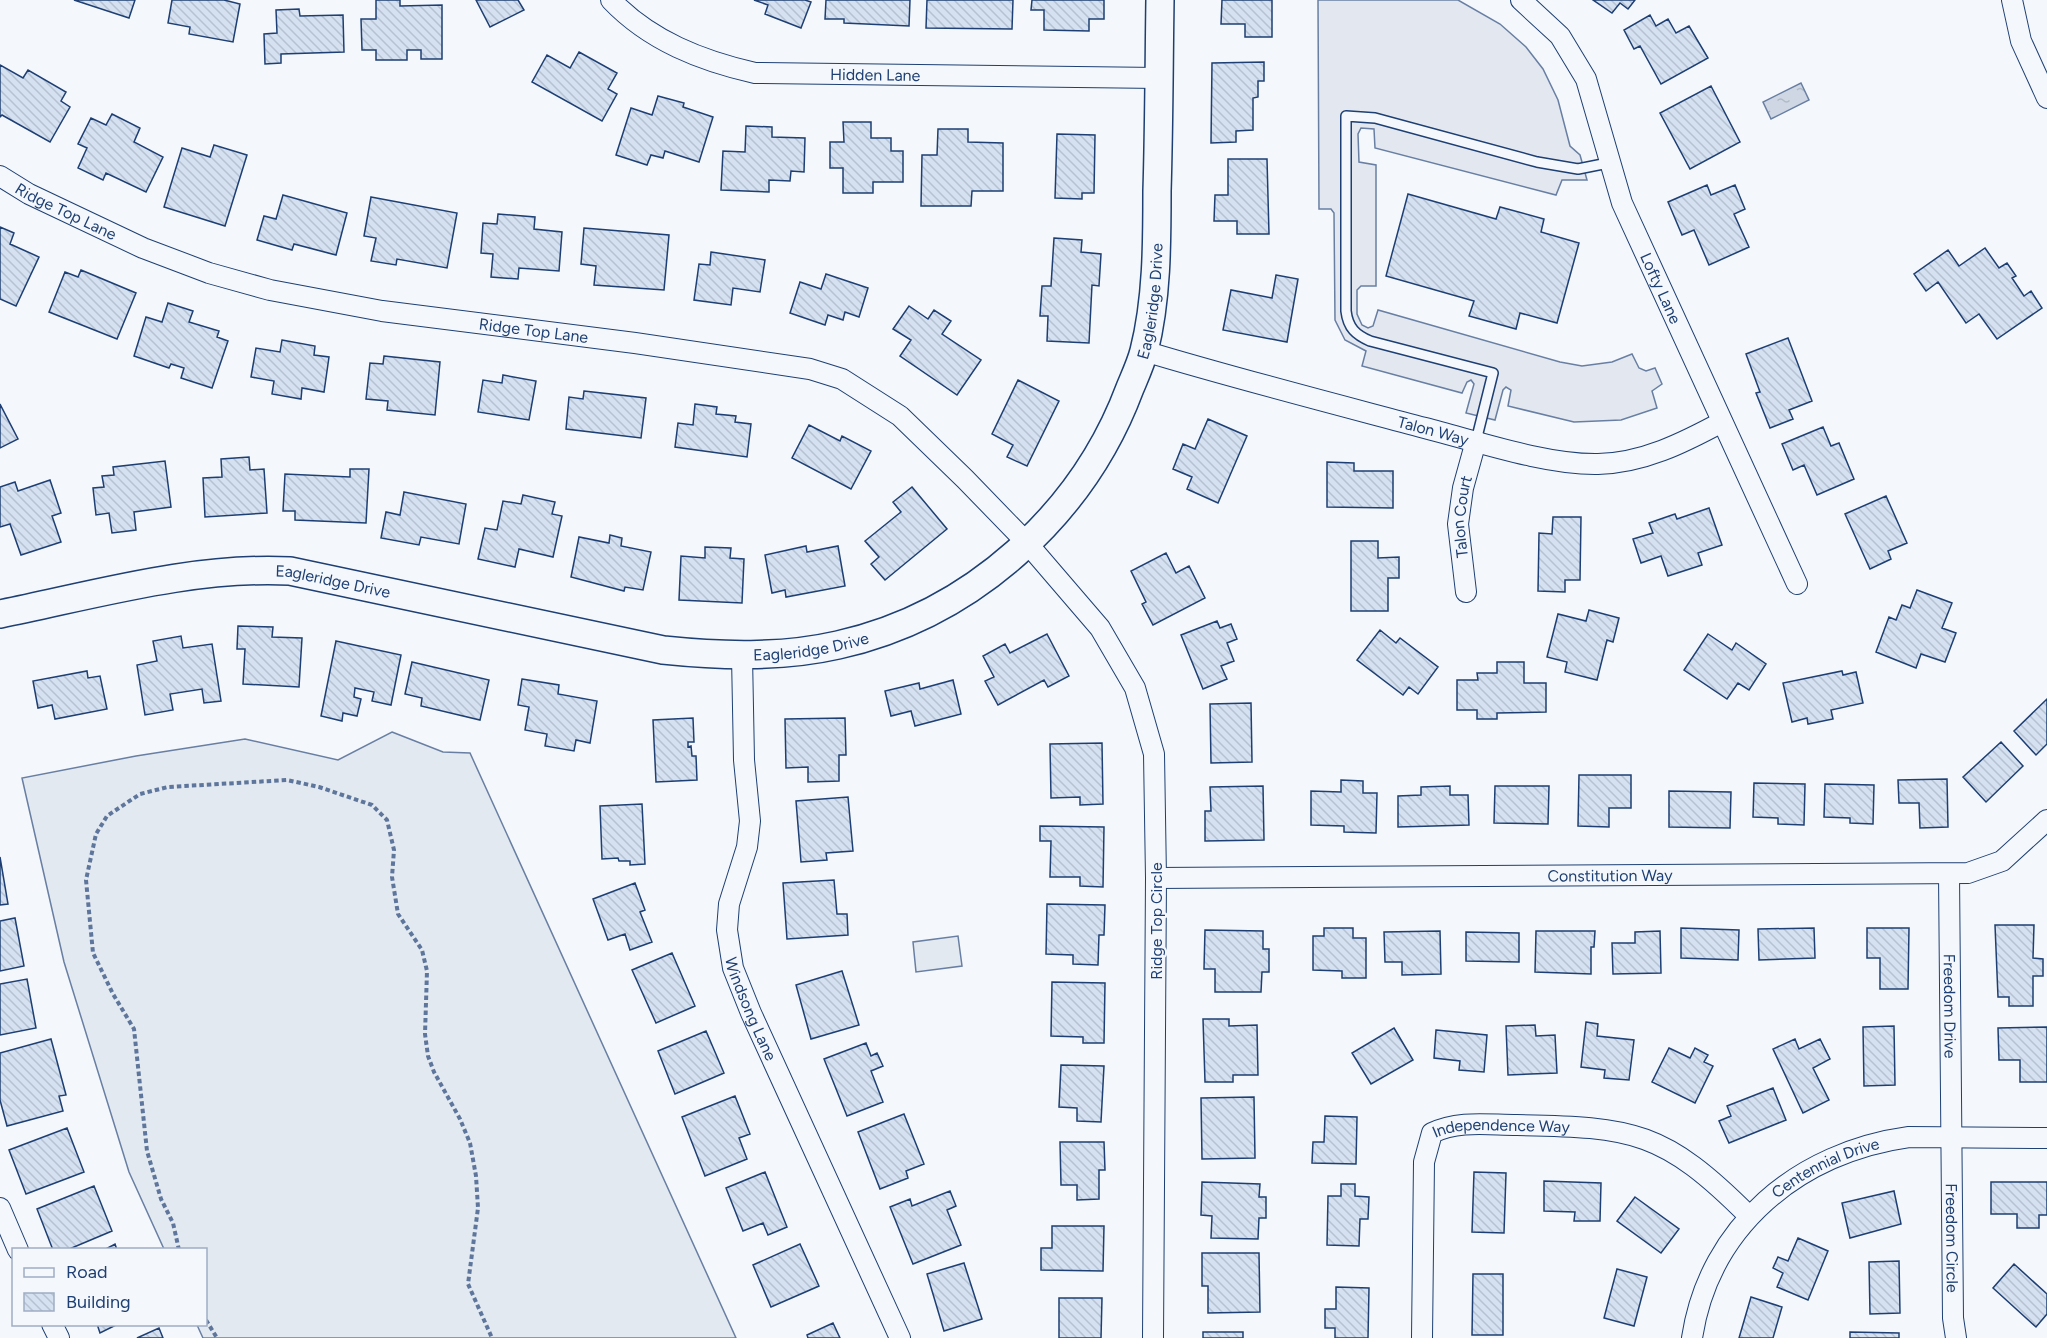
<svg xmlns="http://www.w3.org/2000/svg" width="2047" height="1338" font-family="Figtree,sans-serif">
<defs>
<pattern id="water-ripples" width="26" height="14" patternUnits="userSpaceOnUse" patternTransform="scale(1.5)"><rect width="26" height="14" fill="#cfd7e4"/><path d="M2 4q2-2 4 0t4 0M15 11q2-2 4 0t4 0" fill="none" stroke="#b1bac7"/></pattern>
<pattern id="building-back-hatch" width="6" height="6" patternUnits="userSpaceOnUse" patternTransform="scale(1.5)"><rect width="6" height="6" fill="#d5e0f0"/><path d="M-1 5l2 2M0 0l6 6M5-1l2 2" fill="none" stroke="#b6c1d1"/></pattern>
</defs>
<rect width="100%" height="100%" fill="#f4f7fb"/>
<path fill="#e3e9f0" stroke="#687fa3" stroke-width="1.5" d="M392 732 443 752 470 753 736 1338H203L197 1325 206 1324V1250L164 1249 129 1172 64 962 22 778 136 756 245 739 338 760Z
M958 936 962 966 916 972 913 942Z"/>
<path fill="#e3e8f0" stroke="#687fa3" stroke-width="1.5" d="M1318 0H1458L1500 24 1526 47 1543 69 1558 100 1570 146 1580 155 1587 180H1562L1556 195 1375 148 1374 129 1361 128 1358 134 1359 162 1376 165V286H1361L1357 290V314L1362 325 1368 328 1373 326 1378 310 1560 362 1582 366 1612 362 1632 354 1639 368 1646 371 1655 368 1662 384 1652 391 1657 408 1621 420 1574 422 1508 406 1511 390 1506 387 1503 390 1495 420 1466 413 1474 384 1471 380 1467 382 1462 393 1362 366 1366 351 1345 340 1335 320 1334 213 1331 209H1319Z"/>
<path fill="url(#water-ripples)" stroke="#687fa3" stroke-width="1.5" d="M1801 83 1809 100 1771 119 1763 102Z"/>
<path fill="url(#building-back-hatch)" stroke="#1d3f73" stroke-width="1.5" d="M74 0H135L129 18Z
M172 0H224L240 4 233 42 189 34 190 27 168 23Z
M376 0H400V6L442 5V59H421V50H407V60H376V50H362L361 19H376Z
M476 0H518L524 10 490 27Z
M754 0H805L811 2 801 28 765 14 768 5Z
M826 0H910L909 26 844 23V19H825Z
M927 0H1013L1012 29 926 28Z
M1032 0H1104V19H1089V31L1044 30V10H1031Z
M1222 0H1272V37H1245V24H1221Z
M1593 0H1635L1628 9 1620 3 1612 13Z
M299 9 300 16 343 15 344 52 281 54V63L265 64 264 34 277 33 276 10Z
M1650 15 1656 26 1668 19 1676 33 1689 26 1708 58 1661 84 1640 46 1634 49 1624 30Z
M579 52 617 73 608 89 617 94 602 121 532 82 547 55 570 68Z
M1264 62V81H1258V97L1253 98V130L1236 131V142L1211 143 1212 63Z
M0 65 23 78 28 70 66 92 61 101 70 107 50 142 2 115 0 117Z
M1711 86 1740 142 1690 169 1660 113Z
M658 96 684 103 683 107 713 117 699 162 665 151 663 158 651 155 647 165 616 155 631 108 652 115Z
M112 114 140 128 134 142 163 157 146 192 106 173 103 180 78 168 87 148 78 144 91 118 106 125Z
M843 122H871V138H891V151H903V182H873V193H843V168H830V142H844Z
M746 126 772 127V137L805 138 804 172 791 171 790 181 769 180V192L721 190 723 151 745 152Z
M938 129H968V142L1003 143V191H972L971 206H921L922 155H937Z
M1057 134 1095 135 1094 193H1082V199L1055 198Z
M214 145 247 155 225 226 164 207 182 148 210 157Z
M1228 159H1267L1269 234H1237V221H1214L1215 195H1228Z
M1707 185 1711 195 1735 185 1745 209 1734 214 1749 247 1709 265 1694 230 1682 235 1668 202Z
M1408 194 1496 219 1500 207 1544 219 1541 232 1579 243 1557 323 1520 313 1516 329 1469 316 1474 301 1386 276Z
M283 195 347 213 336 255 294 244 292 250 257 240 264 216 276 219Z
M371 197 457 213 447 268 397 259 396 265 371 261 376 238 364 236Z
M498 214 535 217 534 229 562 232 559 271 519 268 518 279 491 277 493 254 481 253 483 223 497 224Z
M0 227 14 233 10 244 39 257 16 306 0 299Z
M584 228 669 235 664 290 594 285 596 266 581 264Z
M1054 238 1082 240 1081 252 1101 254 1099 286 1092 285 1089 343 1047 341 1048 316H1040L1042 286H1051Z
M1985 248 1999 268 2007 263 2016 276 2012 278 2024 296 2031 291 2042 308 1997 339 1979 314 1966 323 1938 282 1926 291 1914 274 1948 250 1959 266Z
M711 252 765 260 760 292 733 288 731 305 694 300 699 264 710 265Z
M81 270 136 293 117 339 49 312 65 272 78 277Z
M826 274 868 288 859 317 845 312 843 320 828 315 825 325 790 313 800 282 821 289Z
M1276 275 1298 279 1287 342 1223 330 1231 290 1272 298Z
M168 303 193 311 189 322 219 331 217 337 228 341 212 388 181 378 184 368 171 364 169 368 134 356 146 317 162 322Z
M909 306 928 319 934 310 951 321 942 334 981 360 957 395 900 356 911 340 893 329Z
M1788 338 1812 401 1789 410 1793 419 1770 428 1756 393 1760 392 1746 354Z
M282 340 315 346 314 355 329 357 324 392 302 388 301 399 272 394 274 381 251 377 256 348 280 352Z
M384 356 440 362 435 415 387 410 388 401 366 399 370 363 383 364Z
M503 375 536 381 529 420 478 412 483 380 502 383Z
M1018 380 1059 401 1027 466 1007 457 1013 445 992 434Z
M584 391 646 398 641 438 566 429 569 397 583 399Z
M0 404 18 439 0 448Z
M695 404 717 407 716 414 736 416 735 422 751 424 747 457 675 447 678 423 693 425Z
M1208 419 1247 436 1218 503 1187 489 1192 477 1173 469 1183 444 1195 449Z
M809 425 840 441 842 436 871 451 851 489 792 458Z
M1823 427 1831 446 1839 443 1854 479 1817 495 1804 465 1793 470 1782 444Z
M249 457 250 470 264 469 267 513 205 517 203 478 222 477 221 459Z
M165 461 171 507 134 512 136 530 112 533 109 513 96 515 93 488 104 487 102 476 114 475 113 467Z
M1327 462 1354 463V471H1393V508L1327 507Z
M350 469H369L366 523 295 520V511H283L285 474 350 477Z
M50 480 61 513 52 516 61 542 21 555 10 524 0 527V487L15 482 18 491Z
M912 487 947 529 885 580 871 564 879 557 865 541 901 512 893 502Z
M404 492 466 504 459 544 421 537 419 545 381 538 386 512 400 515Z
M523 495 555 502 552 514 562 516 553 557 519 549 515 567 478 559 485 528 497 530 503 501 521 504Z
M1886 496 1907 543 1888 551 1891 559 1870 569 1845 514Z
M1709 508 1722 545 1698 553 1702 565 1668 576 1661 556 1641 563 1633 539 1653 533 1649 523 1675 514 1677 519Z
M1553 517H1581L1580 580H1565V592L1538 591 1539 533 1552 534Z
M610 535 622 538 621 546 651 552 643 590 625 587 624 591 571 577 579 537 609 543Z
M1351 541H1378V558L1399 557V578H1388V611H1351Z
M806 546 807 552 838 546 845 586 786 597 785 590 772 593 765 555Z
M705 547 731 548 730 558 744 559 742 603 679 600 681 556 705 558Z
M1166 553 1176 573 1189 566 1205 598 1153 625 1142 604 1146 602 1131 571Z
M1917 590 1952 603 1942 628 1956 633 1945 662 1921 654 1916 668 1876 652 1889 617 1896 620 1902 605 1910 608Z
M1589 610 1619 618 1613 642 1607 640 1597 680 1565 672 1567 662 1547 657 1558 614 1586 621Z
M1217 621 1220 628 1231 624 1237 639 1227 643 1234 661 1221 666 1227 679 1203 689 1181 635Z
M238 626 273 627 272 637 302 638 299 687 243 684 245 649H237Z
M1380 630 1396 643 1400 638 1438 667 1418 694 1409 687 1403 695 1357 660Z
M1047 634 1069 676 1048 687 1044 680 998 705 985 681 994 677 983 656 1005 644 1010 653Z
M1708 634 1732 650 1736 643 1766 664 1749 690 1738 683 1727 699 1684 670Z
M181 636 183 648 212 644 221 701 204 703 202 689 170 694 173 710 145 715 137 665 157 661 153 641Z
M336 641 401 655 391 705 372 701 374 692 355 688 354 697 361 699 357 716 343 713 342 721 321 716Z
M412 662 489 680 480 720 421 706 422 698 405 694Z
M1497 662H1524V683H1546V712L1497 713V719H1477V710H1457V680H1478L1477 673H1497Z
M87 671 88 678 100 676 107 709 55 719 52 705 38 708 33 681Z
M1842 671 1843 675 1856 672 1863 703 1831 710 1833 719 1808 724 1807 718 1792 722 1783 683Z
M522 679 559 685 558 694 597 701 590 743 576 740 574 751 545 746 547 734 525 730 529 707 518 705Z
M953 680 961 714 915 726 911 711 891 716 885 691 919 683 920 689Z
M2047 699V744L2036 755 2014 731Z
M1251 703 1252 762 1211 763 1210 704Z
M693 718 694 742H688V747L691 746 692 756H696L697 780 656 782 653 720Z
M845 718 846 755H839V781L808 782V767L786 768 785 719Z
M2001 742 2023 766 1986 802 1963 777Z
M1102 743 1103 804 1080 805V797L1051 798 1050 744Z
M1579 775H1631V808H1609V827L1578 826Z
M1947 779 1948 827 1920 828 1919 803H1899L1898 780Z
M1341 780 1363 781V793H1377L1376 833 1344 832V826L1311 825V791L1341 792Z
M1754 783 1805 784 1804 825 1778 824V818L1753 817Z
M1825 784 1874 785 1873 824 1850 823V818L1824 817Z
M1263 786 1264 840 1205 841V811H1211L1210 787Z
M1450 786V795H1468L1469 825 1398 827V796L1421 795V787Z
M1495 786H1549L1548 824 1494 823Z
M1669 791 1731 792 1730 828 1669 827Z
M848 797 853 851 826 853 827 860 801 862 796 801Z
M642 804 645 864 630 865V861H619L618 858 602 859 600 806Z
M1040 826 1104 827 1103 887 1080 886V877H1050L1051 841H1040Z
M0 857 8 904 0 905Z
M834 880 837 914H847L848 935 787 939 783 883Z
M635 883 645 910 640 912 652 942 630 950 625 934 608 940 593 899Z
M1047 904 1105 905 1104 935H1099L1098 965 1073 964V955L1046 954Z
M15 918 24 966 0 971V921Z
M1995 925H2034L2033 958 2043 959V976H2033V1006H2009V997H1998Z
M1324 928H1353V938H1366V978H1342V971L1313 970V936H1324Z
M1681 928 1739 930 1738 960 1681 958Z
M1814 928 1815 958 1759 960 1758 929Z
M1867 928H1909L1908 989H1880V958H1867Z
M1205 930 1263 931V949H1269V972H1262L1261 992H1215V969H1204Z
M1440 931 1441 974 1402 975V962H1385L1384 932Z
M1536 931H1595L1594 947H1591V974L1535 972Z
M1660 931 1661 973 1613 974 1612 943H1635V932Z
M1466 932 1519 933V962L1466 961Z
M672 953 695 1006 656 1023 632 970Z
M842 971 859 1025 811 1039 796 985Z
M27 979 36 1028 0 1035V984Z
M1052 982 1105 983 1104 1043H1083V1037L1051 1036Z
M1203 1019H1229V1026L1257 1025 1258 1075H1233V1082H1205Z
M1586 1022 1598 1024 1597 1036 1634 1040 1629 1080 1604 1078 1605 1070 1581 1067Z
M1535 1025 1536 1036 1555 1035 1557 1073 1508 1075 1506 1026Z
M1894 1026 1895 1085 1864 1086 1863 1027Z
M2047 1027V1082H2020V1060H1999L1998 1028Z
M1394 1028 1413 1060 1371 1084 1352 1053Z
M1436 1030 1487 1035 1484 1072 1459 1070 1460 1061 1434 1058Z
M706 1031 724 1073 675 1094 658 1051Z
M51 1039 66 1095 59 1096 63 1111 7 1126 0 1100V1053Z
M1795 1039 1799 1049 1820 1039 1830 1059 1813 1068 1829 1100 1803 1113 1773 1049Z
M866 1043 871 1056 877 1053 883 1066 871 1071 883 1102 847 1116 824 1059Z
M1669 1048 1690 1058 1695 1048 1708 1055 1704 1062 1713 1066 1695 1103 1652 1082Z
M1061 1065 1104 1066 1101 1122 1077 1121V1108L1059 1107Z
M1773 1088 1786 1120 1729 1143 1719 1121 1731 1116 1727 1106Z
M735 1096 750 1134 739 1138 747 1159 705 1176 682 1117Z
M1254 1097 1255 1158 1202 1159 1201 1098Z
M904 1114 924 1164 906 1171 908 1178 880 1189 858 1132Z
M1325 1116 1357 1117 1356 1164 1312 1163 1313 1142H1324Z
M67 1128 84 1172 26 1194 9 1150Z
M1060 1142H1104L1105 1170H1099V1199L1077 1200V1185H1061Z
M765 1172 787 1227 768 1235 763 1223 743 1231 726 1188Z
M1474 1172 1506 1173 1504 1233 1472 1232Z
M1544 1181 1601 1183 1600 1221H1574L1575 1212 1544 1211Z
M1202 1182 1260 1184 1259 1197H1266V1218H1259L1258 1239 1211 1238 1212 1216 1201 1215Z
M1991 1182H2047V1215H2039V1228H2017V1214H1991Z
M1341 1184H1355V1196L1369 1197 1368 1219H1360L1359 1246 1327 1245 1328 1196H1341Z
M94 1186 112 1231 67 1250H53L37 1209Z
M950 1191 956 1206 947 1210 961 1245 913 1264 890 1207 910 1199 912 1206Z
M1894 1191 1901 1224 1850 1238 1842 1203Z
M1635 1197 1679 1229 1661 1253 1617 1221Z
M1052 1226H1104L1103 1271 1041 1270V1248H1052Z
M1798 1238 1828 1251 1808 1300 1777 1287 1783 1273 1773 1268 1778 1257 1788 1261Z
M115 1244 117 1250H104Z
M800 1244 819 1286 771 1307 753 1265Z
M1202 1253H1259L1260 1312 1208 1313V1286H1202Z
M1899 1261 1900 1313 1870 1314 1869 1262Z
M964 1263 982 1319 944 1331 927 1274Z
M2014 1264 2047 1294V1314L2036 1327 1993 1288Z
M1617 1269 1647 1277 1634 1326 1604 1318Z
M1473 1274H1503V1335H1472Z
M1336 1287 1369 1288 1368 1338H1335V1328H1325V1309H1336Z
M1751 1297 1782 1307 1773 1338H1739Z
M1059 1298H1102L1101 1338H1059Z
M833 1323 840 1338H808L807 1335Z
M97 1324H118L100 1333Z
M159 1328 163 1338H137Z
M1203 1332H1243V1338H1203Z
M1850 1332 1899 1333V1338H1850Z"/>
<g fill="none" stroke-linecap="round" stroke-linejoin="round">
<g stroke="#1d3f73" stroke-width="12">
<path id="service" d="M1476 441 1493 373 1370 341C1356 335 1348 328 1346 311V116L1375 118 1537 162 1578 169 1608 163"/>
</g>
<g stroke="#1d3f73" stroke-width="22">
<g id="minor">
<path id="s1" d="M611 0C650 41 702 61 755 73L1159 78"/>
<path id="s2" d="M1521 0 1560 36 1586 79 1622 203 1797 584"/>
<path d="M2012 0 2021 41 2047 98"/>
<path id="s3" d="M0 176 29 194 143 248 209 273 270 290 382 311 635 343 810 369 842 379 900 416 965 479 1027 543 1100 628 1135 688 1154 754 1156 878 1153 1338"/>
<path id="s4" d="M1144 351C1237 379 1331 403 1425 428 1476 441 1546 465 1598 464 1643 463 1683 443 1722 422"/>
<path id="s5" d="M1466 592 1458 524 1463 488 1476 441"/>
<path id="s6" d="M742 656 744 760 750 821 747 847 729 904 727 930 733 968 751 1013 900 1338"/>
<path id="s7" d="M1949 874 1953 1318 1956 1338"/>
<path id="s8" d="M1156 878 1968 873 2002 861 2047 820"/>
<path d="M0 1208 18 1250"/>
<path d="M52 1324 59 1338"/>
<path id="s9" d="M1422 1338 1424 1162 1432 1133C1459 1120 1488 1125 1517 1125 1634 1127 1664 1131 1749 1216"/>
<path id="s10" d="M1692 1338C1709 1226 1799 1152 1909 1137L2047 1138"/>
</g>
</g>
<g stroke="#1d3f73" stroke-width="30">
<g id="secondary">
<path id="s11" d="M0 614C94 595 193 566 290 571L663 650C721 656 781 658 838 645 972 615 1083 514 1130 388 1135 376 1141 363 1144 351 1157 300 1157 243 1157 191 1159 127 1159 64 1160 0"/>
</g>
</g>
<path stroke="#5e769c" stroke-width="4" stroke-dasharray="4.5 3" stroke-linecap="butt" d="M179 1250 173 1223 161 1199 147 1151 134 1029 113 994 93 953 86 880 96 834 107 816 140 794 168 787 287 780 319 787 372 805 387 820 394 850 392 877 398 914 422 950 427 971 425 1034 428 1056 434 1072 460 1119 470 1143 476 1176 478 1208 468 1284 492 1338
M206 1320 217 1338"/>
<use href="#service" stroke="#f4f7fb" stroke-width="9"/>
<use href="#minor" stroke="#f4f7fb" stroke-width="20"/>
<use href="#secondary" stroke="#f4f7fb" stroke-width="27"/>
</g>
<g text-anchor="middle" stroke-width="4.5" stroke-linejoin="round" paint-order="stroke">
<g font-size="16" fill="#1d3f73" stroke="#f4f7fb">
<text dy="6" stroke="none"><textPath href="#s1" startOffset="284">Hidden Lane</textPath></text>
<text dy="6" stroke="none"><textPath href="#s3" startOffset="75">Ridge Top Lane</textPath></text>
<text dy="6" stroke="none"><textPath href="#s2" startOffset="326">Lofty Lane</textPath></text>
<text dy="6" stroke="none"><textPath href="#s11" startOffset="1346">Eagleridge Drive</textPath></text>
<text dy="6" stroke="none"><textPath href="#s3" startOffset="561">Ridge Top Lane</textPath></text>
<text dy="6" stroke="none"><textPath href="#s4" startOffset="300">Talon Way</textPath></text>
<text dy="6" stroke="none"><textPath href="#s5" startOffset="76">Talon Court</textPath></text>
<text dy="6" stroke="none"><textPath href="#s11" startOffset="338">Eagleridge Drive</textPath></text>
<text dy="6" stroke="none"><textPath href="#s11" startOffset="824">Eagleridge Drive</textPath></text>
<text dy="6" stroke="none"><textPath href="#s8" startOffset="454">Constitution Way</textPath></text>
<text transform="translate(1156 921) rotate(-90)" y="6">Ridge Top Circle</text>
<text dy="6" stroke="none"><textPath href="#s7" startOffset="132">Freedom Drive</textPath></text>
<text dy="6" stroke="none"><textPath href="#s6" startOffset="360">Windsong Lane</textPath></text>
<text dy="6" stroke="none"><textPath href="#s9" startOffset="276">Independence Way</textPath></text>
<text dy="6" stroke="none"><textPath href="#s10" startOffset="228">Centennial Drive</textPath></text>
<text dy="6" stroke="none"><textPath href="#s7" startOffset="364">Freedom Circle</textPath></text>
</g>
</g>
<rect x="12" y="1248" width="195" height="78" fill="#f4f7fb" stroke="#9eadc5" stroke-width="1.5"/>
<rect x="24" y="1268" width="30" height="9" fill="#f4f7fb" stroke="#9eadc5" stroke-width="1.5"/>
<text x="66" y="1278" font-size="18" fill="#1d3f73">Road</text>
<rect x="24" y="1293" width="30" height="18" fill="url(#building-back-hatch)" stroke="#9eadc5" stroke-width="1.5"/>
<text x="66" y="1308" font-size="18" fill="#1d3f73">Building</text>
</svg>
